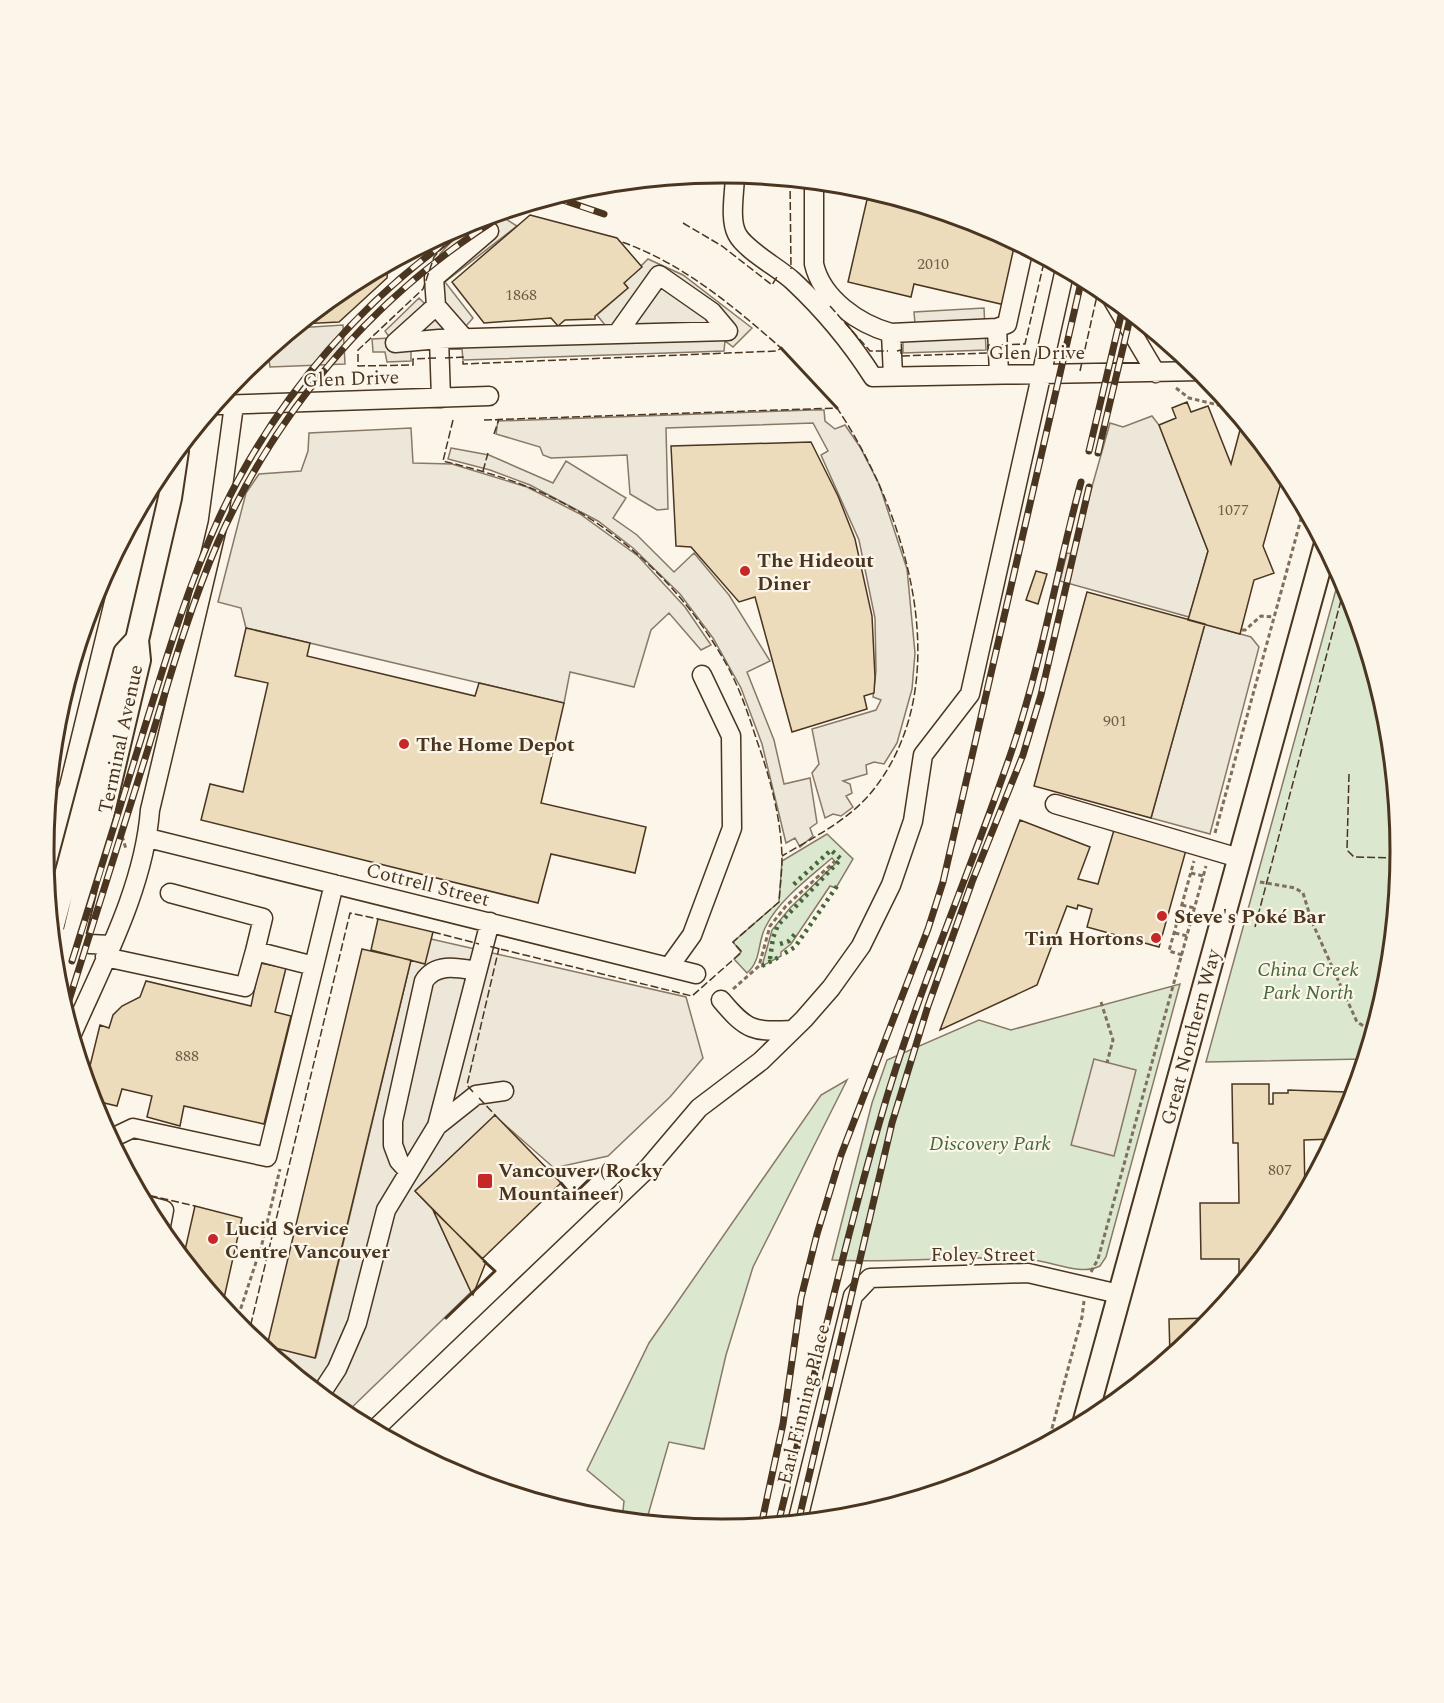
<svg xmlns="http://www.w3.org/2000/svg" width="1444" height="1703" font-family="Spectral,serif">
<rect width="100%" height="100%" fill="#fbf6e9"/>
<path fill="#dce7d0" stroke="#887966" stroke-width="1.5" d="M1340 575 1349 592 1388 719 1400 852 1387 984 1365 1059 1206 1062Z
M827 834 853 859 837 886 836 888 830 886 791 944 781 952V956L762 966 772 930 790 908 836 863 832 858C810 877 779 900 766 926 757 942 762 960 747 973L734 959 741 952 733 942 779 902 782 861Z
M1180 984 1106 1257 1100 1266C1081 1276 1054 1262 1033 1260 966 1254 899 1264 832 1260L872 1103 887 1060 979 1020 1011 1030Z
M847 1080 753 1267 726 1355 704 1449 669 1442 646 1522 622 1520 624 1501 587 1470 649 1343 821 1095Z"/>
<path fill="#ede7d9" stroke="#887966" stroke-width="1.5" d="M498 214 517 226 445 282 473 318 466 326 468 330 605 325 597 315 628 288 624 283 648 259 683 275 752 328 733 347 725 341 724 351 463 360 462 349 411 350V361L387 362 385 352H373L372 339 390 338 385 331 419 298 426 305 429 304 428 290 440 254 468 223Z
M984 308 986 350 903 353V324H915L914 312Z
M343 325 345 364 270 367 269 360H260V367L247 368 282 339H288V334L296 328Z
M813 410H824L825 421 835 429 845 425 860 447 879 484 907 569 915 653 912 689 897 743 884 764 874 762 866 765 867 774 843 781 850 784 852 793 846 796 853 807 841 816 833 814 825 818 812 773 819 764 812 729 876 710 881 700 873 697 876 671 875 618 859 540 821 455 828 451 813 423 666 428 668 509 657 510 630 494 627 455 551 458 543 455 540 447 496 434 498 421Z
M1152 416 1159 425 1208 551 1189 617 1060 581 1067 553 1073 554 1110 423 1123 427Z
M411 428 413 463 452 464 527 487 580 514 638 556 685 607 711 645 701 650 669 613 651 630 634 687 570 672 564 703 246 628 241 608 218 602 246 493 259 474 301 471 308 451 309 433Z
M451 448 489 455 553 483 566 461 626 498 613 518 637 535 674 572 694 553 729 595 770 661 747 672 774 740 784 784 810 778 817 823 810 828 813 836 800 847 795 838 786 843 762 744 741 688 713 638 680 594 633 548 598 521 530 485 490 470 448 459Z
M1205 624 1251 637 1259 647 1210 834 1151 818Z
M431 939 686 997 703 1058 670 1097 608 1156 554 1168 495 1116 415 1191 433 1210 471 1292 344 1415 266 1351 267 1346 316 1357 411 960Z
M1094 1059 1136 1070 1114 1156 1071 1145Z"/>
<path fill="#ecdcbc" stroke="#4a3520" stroke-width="1.5" d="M869 191 982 225 1019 245 1005 305 914 284 911 297 848 282Z
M530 215 617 238 642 267 624 283 628 288 595 316V319L565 320 558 326 551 318 484 323 452 282Z
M388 265 387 278 339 322 300 324 345 287Z
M1187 402 1191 412 1208 406 1231 464 1240 430 1252 433 1284 472 1263 546 1274 573 1254 580 1240 634 1188 620 1208 551 1159 425 1176 418 1172 408Z
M811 442 838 496 855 539 872 616 875 677 874 693 864 696 867 709 792 732 755 597 739 602 691 547 676 546 671 446Z
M1036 571 1047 574 1038 604 1026 600Z
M1087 592 1205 624 1151 818 1034 786Z
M246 628 310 643 307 656 475 696 479 683 564 703 541 803 646 827 635 873 551 854 538 903 201 820 210 784 243 792 268 683 235 676Z
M1020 820 1090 847 1078 879 1098 884 1114 830 1186 850 1159 947 1087 927 1092 909 1078 905 1077 909 1067 906 1037 985 940 1030Z
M378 919 433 932 425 964 371 950Z
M362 949 411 960 315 1358 267 1346Z
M260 963 286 968 275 1012 291 1016 264 1124 184 1106 180 1126 147 1117 152 1096 122 1089 117 1106 92 1100 86 1082 100 1025 109 1028 113 1015 122 1006 140 997 146 981 251 1006Z
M1232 1084H1269V1104H1273V1093H1288V1090L1346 1092 1345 1119 1334 1139 1304 1140 1305 1194 1286 1229 1239 1286V1259H1201L1200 1203H1239L1238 1143H1233Z
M495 1115 561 1183 482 1259 415 1191Z
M195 1206 242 1218 222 1307 183 1259Z
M433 1210 486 1262 473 1295 471 1292Z
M1212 1318 1202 1332 1170 1357 1169 1319Z"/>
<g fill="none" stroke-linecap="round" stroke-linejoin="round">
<g stroke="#4a3520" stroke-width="21">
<path id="minor" d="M735 174C735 191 729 219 737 234 745 250 779 268 793 281 824 310 850 341 873 377L1201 371
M814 182V264C822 299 859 324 891 333L893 376
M1111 297 1156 373
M436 306 395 343 439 339
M997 328 999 374
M891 333 997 328 1007 324 1024 247
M464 338 436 306 434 278 489 231
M441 398 439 339 728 331 712 312 659 275 617 334
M215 405 489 396
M50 782 97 589
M1055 804 1239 858
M148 838 696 974
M170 893 263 918 255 951
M61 938 90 944 110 945
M105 957 245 987 255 951 314 966 334 884
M669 967 692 935 732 828 731 736 702 675
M721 1000C747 1031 753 1032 793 1030
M72 1034C103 963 144 888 150 810L218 523 234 405
M437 1126 476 1095 504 1091
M110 1139 133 1128 267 1157 314 966
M409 1172 399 1161 393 1145V1121L424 981C436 962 459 968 477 971
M145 1205 164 1210 160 1231
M320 1395 337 1369 357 1323 386 1210 437 1126 490 922
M373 1431 648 1168 699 1108 761 1061 804 1019 831 988 861 946 891 885 913 821 923 755 970 694 1065 269
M797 1523 853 1296 870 1278 1028 1273 1119 1294"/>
</g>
<g stroke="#4a3520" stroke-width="26">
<path id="major" d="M51 932 125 653 137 640
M60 994 139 660 137 640 170 498 177 451
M1084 1424 1325 547"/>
</g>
<path stroke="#7f6f5c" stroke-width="3" stroke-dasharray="4.5 3" stroke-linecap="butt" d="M1176 388 1189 398 1231 408
M1242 630H1245L1261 616 1274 617
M120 829 126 849
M1215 833 1304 508
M1191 873 1203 876
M1260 882 1295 888 1303 893 1312 922 1357 1022 1372 1031
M1182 905 1194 908
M1175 933 1187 936
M1182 955 1169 951 1194 861
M733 989 759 966 770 926 786 906 835 861
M1101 1002 1113 1040 1107 1063
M1372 1031 1373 1021 1379 1012
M1091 1272 1098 1259 1206 866
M236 1323 262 1244 280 1169
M1124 1394H1125
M1048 1443 1082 1317 1084 1301"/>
<use href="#minor" stroke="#fbf6e9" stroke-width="18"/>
<use href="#major" stroke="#fbf6e9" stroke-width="22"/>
<g stroke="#4a3520" stroke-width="7">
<path id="rail" d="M554 197 604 214
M1089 451 1123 307
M1098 453 1131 314
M72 961C96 886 119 811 142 736 165 662 187 588 219 518 275 397 367 292 478 220
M65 1013C93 925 120 837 148 749 169 680 189 609 218 542 280 403 382 287 513 209
M798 1523 892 1123 928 1006 972 882 1023 755 1041 695 1089 487
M778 1524C812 1389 842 1251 881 1117 917 991 971 871 1013 747 1042 660 1057 570 1081 482
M761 1526 783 1424 801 1298 817 1234 841 1155 928 929 943 882 1082 278"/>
</g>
<use href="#rail" stroke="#fbf6e9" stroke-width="4.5" stroke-dasharray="14" stroke-linecap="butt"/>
<path stroke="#436837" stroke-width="4.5" stroke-dasharray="3 4.5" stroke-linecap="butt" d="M780 944 789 941 796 933
M785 953 795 947 837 886
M770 959 773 938 778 925 841 859 831 850 792 886
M762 966 781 956"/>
<path stroke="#4a3520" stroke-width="1.5" stroke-dasharray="8 3" stroke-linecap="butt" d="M790 180 791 269
M683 223 722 246 772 285 778 275
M830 306 870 351H888
M1159 337 1167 347H1171
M1001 345 1025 344 1045 258
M897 351 901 350V356L988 353V345H992
M436 358 413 359V365L358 366V350L423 289 434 257 462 225
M445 358 463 357V364L777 351 781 348C732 305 681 262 619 241
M1080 371 1099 287
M453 420 443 461C484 471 525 483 563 503 632 539 692 600 729 669 741 692 749 716 757 741 770 777 781 818 782 857 782 872 780 887 779 902L733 942 742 952 692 996 488 946
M484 420 837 408C906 511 959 680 874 789 851 819 814 837 782 856
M494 434 499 419
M483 471 488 453
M1349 774 1347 850 1354 857 1400 858
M1255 927 1345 585
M433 932 479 944
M473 1092 467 1085 499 948
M479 1098 495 1115
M139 1193 195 1206
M248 1336 350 913 378 919"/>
<path stroke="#4a3520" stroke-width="3" d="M781 348 837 408
M561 1183 572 1196 602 1167
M446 1318 495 1271 484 1261"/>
</g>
<g fill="#c62828" stroke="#fbf6e9" stroke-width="2">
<circle cx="745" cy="571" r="6"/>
<circle cx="404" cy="744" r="6"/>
<circle cx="1162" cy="916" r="6"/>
<circle cx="1156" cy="938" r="6"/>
<rect x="477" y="1173" width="16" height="16" rx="3"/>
<circle cx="213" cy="1239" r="6"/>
</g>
<g text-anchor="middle" stroke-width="4.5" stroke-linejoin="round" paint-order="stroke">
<g font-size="16" fill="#725f47">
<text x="933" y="269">2010</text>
<text x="521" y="300">1868</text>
<text x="1233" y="515">1077</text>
<text x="1115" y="726">901</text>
<text x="187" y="1061">888</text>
<text x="1280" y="1175">807</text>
</g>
<g font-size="20" fill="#4a3520" stroke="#fbf6e9">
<text x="1037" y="359">Glen Drive</text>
<text transform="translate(351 378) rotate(-2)" y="7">Glen Drive</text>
<text transform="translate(120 739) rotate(-78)" y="7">Terminal Avenue</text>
<text transform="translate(428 884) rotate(14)" y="7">Cottrell Street</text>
<text transform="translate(1190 1037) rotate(-75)" y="7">Great Northern Way</text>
<text x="983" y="1261">Foley Street</text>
<text transform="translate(803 1404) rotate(-76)" y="7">Earl Finning Place</text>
</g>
<g font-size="20" font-weight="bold" fill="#4a3520" stroke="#fbf6e9" text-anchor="start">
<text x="757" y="567">The Hideout<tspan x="757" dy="23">Diner</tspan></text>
<text x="416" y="751">The Home Depot</text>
<text x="1174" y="923">Steve's Poké Bar</text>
<text x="1144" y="945" text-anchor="end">Tim Hortons</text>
<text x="498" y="1177">Vancouver (Rocky<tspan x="498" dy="23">Mountaineer)</tspan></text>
<text x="225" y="1235">Lucid Service<tspan x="225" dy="23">Centre Vancouver</tspan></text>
</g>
<g font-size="20" font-style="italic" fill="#436837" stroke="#fbf6e9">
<text x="1308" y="976">China Creek<tspan x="1308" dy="23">Park North</tspan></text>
<text x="990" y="1150">Discovery Park</text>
</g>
</g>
<path d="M0 0H1444V1703H0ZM54 851a668 668 0 1 1 1336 0a668 668 0 1 1-1336 0Z" fill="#fbf6e9" fill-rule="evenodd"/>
<path fill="none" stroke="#4a3520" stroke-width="3" d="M54 851a668 668 0 1 1 1336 0a668 668 0 1 1-1336 0Z"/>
</svg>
